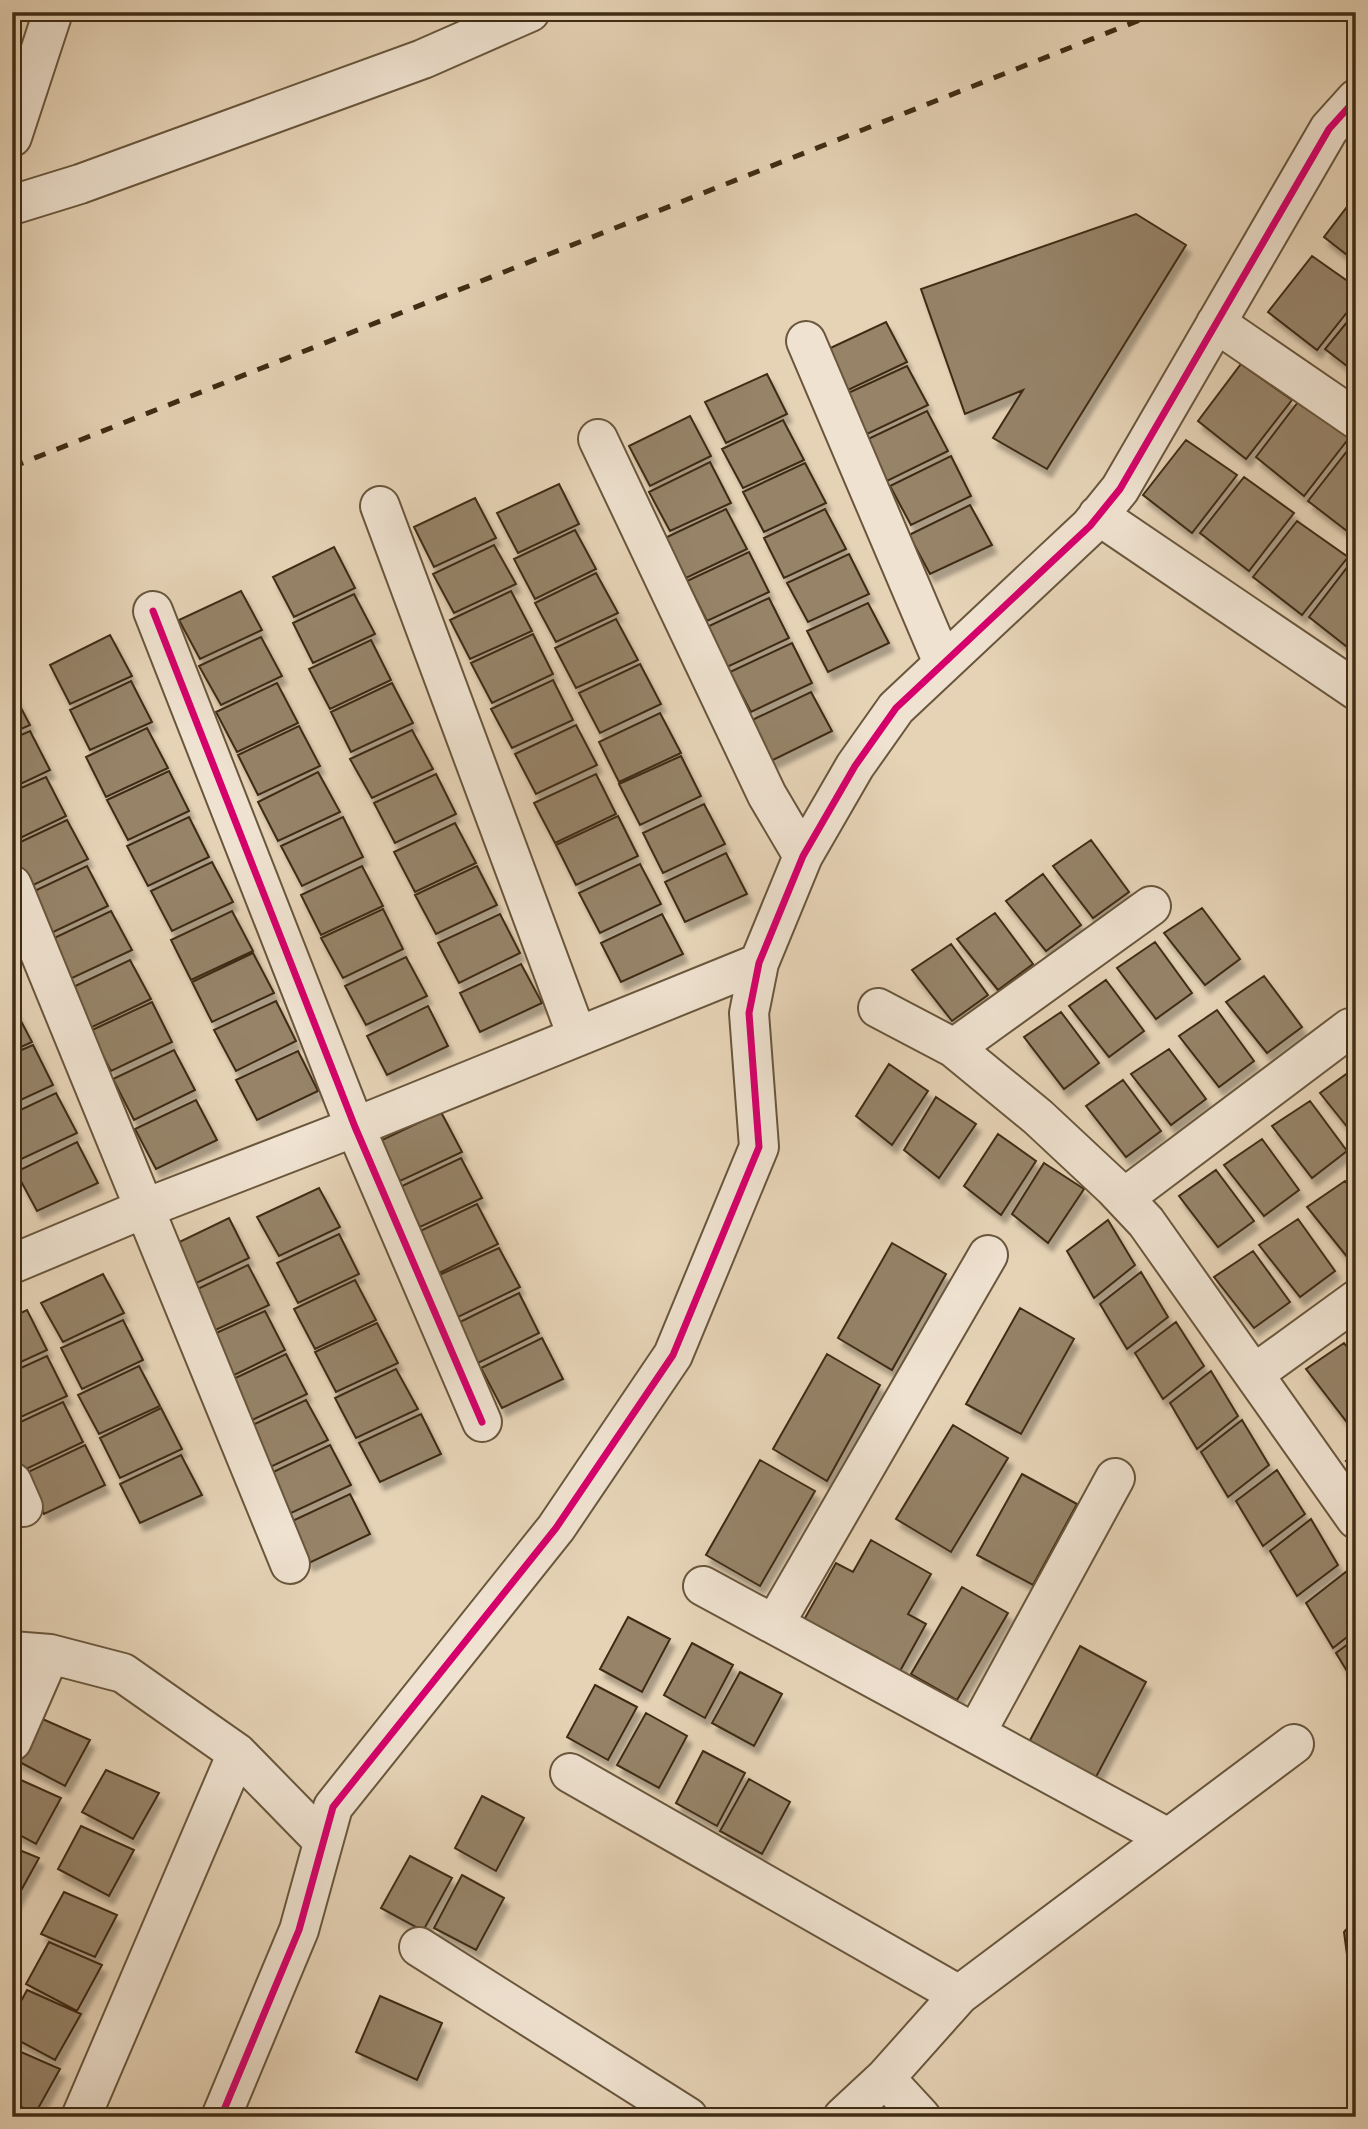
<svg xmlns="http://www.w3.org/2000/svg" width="1368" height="2129" font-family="'Libre Caslon Text',serif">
<defs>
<filter id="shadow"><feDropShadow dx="4.5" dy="8" stdDeviation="2" flood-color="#0004"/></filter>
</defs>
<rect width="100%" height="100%" fill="#e6d3b6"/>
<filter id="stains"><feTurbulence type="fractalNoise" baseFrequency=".00286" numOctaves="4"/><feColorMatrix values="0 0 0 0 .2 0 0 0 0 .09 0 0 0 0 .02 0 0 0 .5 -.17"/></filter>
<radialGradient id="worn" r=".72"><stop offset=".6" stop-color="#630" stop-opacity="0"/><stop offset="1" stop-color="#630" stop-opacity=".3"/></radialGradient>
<path fill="#968368" stroke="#3f2c14" stroke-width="2" filter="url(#shadow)" d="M1356 195V262L1324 237Z
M1136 214 1186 245 1047 469 993 438 1023 390 965 414 921 289Z
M1312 256 1356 287V301L1317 350 1268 312Z
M1356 311V373L1325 349Z
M886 322 907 362 846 391 824 351Z
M1241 364 1292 400 1246 459 1198 421Z
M907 366 928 405 867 434 846 394Z
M767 374 787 414 726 443 705 402Z
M1298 402 1349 438 1304 496 1256 457Z
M927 411 948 451 887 481 866 440Z
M690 416 711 456 650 486 629 446Z
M783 420 804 460 743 488 722 449Z
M1186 440 1237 475 1192 533 1143 495Z
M1351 446 1356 449V538L1308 501Z
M951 456 971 496 911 525 890 486Z
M710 462 731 503 670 531 649 492Z
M805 463 826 503 764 532 743 492Z
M1244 477 1294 513 1249 571 1200 533Z
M559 484 579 524 518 553 497 513Z
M475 498 496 538 434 567 414 527Z
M970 505 992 545 930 574 909 535Z
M726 509 747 549 686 578 665 538Z
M825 509 846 549 784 578 764 538Z
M1297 521 1348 557 1302 615 1253 577Z
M575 530 596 569 535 599 514 559Z
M494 545 516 584 454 613 433 574Z
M334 547 355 588 294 617 273 577Z
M749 552 769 592 707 621 687 581Z
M849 554 869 594 808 622 787 583Z
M1352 561 1356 564V654L1309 617Z
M596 573 618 613 556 642 535 603Z
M241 591 262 630 200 659 179 620Z
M511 591 532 631 470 659 450 620Z
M354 594 375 634 313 663 293 623Z
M769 598 789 638 727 667 707 627Z
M868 603 889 643 828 672 807 631Z
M616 619 638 660 576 688 555 648Z
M533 634 553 674 492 703 471 663Z
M110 635 132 676 70 704 50 665Z
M261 637 282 676 221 705 199 666Z
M371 640 391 680 330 709 309 669Z
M792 643 812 683 751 712 730 672Z
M640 664 661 704 600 733 579 693Z
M553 680 573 720 512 748 491 709Z
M131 681 152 722 90 750 70 710Z
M277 683 298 723 237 752 216 712Z
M392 683 413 723 351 752 331 712Z
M12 691 30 725 12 733Z
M811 692 832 731 771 761 750 721Z
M660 713 681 753 619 782 599 742Z
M576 725 597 765 536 794 515 754Z
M299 726 320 766 258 795 238 755Z
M147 728 168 768 106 797 86 757Z
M412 730 433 769 372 798 350 759Z
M30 731 50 770 12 788V739Z
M681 756 701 796 640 825 619 784Z
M169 771 189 811 128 840 107 800Z
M318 772 340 812 278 841 258 802Z
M436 774 456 814 395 843 374 803Z
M596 774 616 814 555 843 534 803Z
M46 777 66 816 12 842V792Z
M704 804 725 844 663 873 643 833Z
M618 816 638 856 576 885 556 845Z
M189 817 209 857 148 886 127 846Z
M343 817 363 857 302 886 281 846Z
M67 820 88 859 27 888 12 861V846Z
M455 823 476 863 415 892 394 852Z
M1091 840 1129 892 1093 918 1053 866Z
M726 853 747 894 685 922 665 882Z
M212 862 233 902 172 931 151 891Z
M640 864 661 904 600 933 579 893Z
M87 866 108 906 47 935 26 895Z
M362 866 383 906 321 935 301 895Z
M477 866 497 905 436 934 415 895Z
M1043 874 1081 925 1046 951 1006 901Z
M1202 908 1240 959 1205 985 1164 933Z
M383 909 403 949 343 978 321 938Z
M111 911 132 950 70 979 50 940Z
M232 911 253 951 191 980 171 940Z
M995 913 1033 964 998 990 957 939Z
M500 914 520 953 459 983 438 943Z
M662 914 683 954 621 982 601 943Z
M1155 942 1192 993 1156 1019 1117 968Z
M951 944 988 995 952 1021 912 970Z
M253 953 274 993 212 1022 192 982Z
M406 957 427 996 366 1025 345 986Z
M130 960 151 999 90 1028 69 989Z
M521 964 542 1003 480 1032 460 993Z
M1264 976 1302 1027 1267 1053 1226 1002Z
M1106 980 1144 1031 1109 1057 1069 1006Z
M276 1001 296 1041 236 1071 214 1030Z
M152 1002 172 1042 111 1071 90 1031Z
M12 1004 32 1042 12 1051Z
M428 1006 448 1046 387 1075 367 1036Z
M1217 1010 1254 1061 1219 1087 1179 1036Z
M1061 1012 1099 1063 1064 1089 1024 1037Z
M33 1045 53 1085 12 1104V1054Z
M1169 1049 1206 1099 1171 1125 1131 1074Z
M174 1050 195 1090 134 1120 113 1079Z
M298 1051 318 1091 257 1120 236 1080Z
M889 1064 928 1091 892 1145 856 1116Z
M1356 1067V1138L1320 1093Z
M1123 1080 1161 1131 1126 1157 1086 1106Z
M56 1093 77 1133 15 1162 12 1157V1114Z
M936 1097 976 1124 939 1178 904 1150Z
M196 1100 217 1140 156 1169 135 1129Z
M1310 1101 1347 1151 1312 1178 1272 1126Z
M441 1112 462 1152 400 1181 380 1141Z
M998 1134 1036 1161 1001 1215 964 1186Z
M1262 1139 1299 1190 1264 1216 1224 1165Z
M77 1142 98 1183 37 1211 16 1172Z
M461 1158 482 1198 420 1227 400 1187Z
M1044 1163 1084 1189 1048 1243 1012 1214Z
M1216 1170 1254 1221 1218 1247 1179 1196Z
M1345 1181 1356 1195V1252L1348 1258 1307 1207Z
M319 1188 340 1227 279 1256 257 1217Z
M477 1204 498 1244 437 1274 416 1233Z
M229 1218 249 1258 188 1287 167 1248Z
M1298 1219 1335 1271 1300 1297 1259 1245Z
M1108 1220 1135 1265 1094 1298 1067 1251Z
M339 1234 359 1274 298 1303 277 1263Z
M892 1243 946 1274 892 1370 838 1338Z
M499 1248 520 1287 458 1317 437 1276Z
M1253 1251 1290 1302 1254 1328 1214 1277Z
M248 1265 269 1305 207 1334 187 1294Z
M1141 1272 1168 1317 1127 1349 1100 1304Z
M103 1274 124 1313 63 1342 41 1303Z
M355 1280 376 1320 315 1349 294 1309Z
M519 1293 539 1333 478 1363 458 1323Z
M1020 1308 1074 1339 1021 1434 966 1404Z
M27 1310 47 1350 12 1366V1317Z
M265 1311 285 1350 224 1380 203 1339Z
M123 1320 143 1360 82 1389 61 1348Z
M1176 1322 1204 1366 1163 1399 1135 1353Z
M377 1323 398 1363 336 1392 315 1352Z
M542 1338 563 1379 502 1408 481 1368Z
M1344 1343 1356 1359V1413L1346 1421 1306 1369Z
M286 1354 307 1394 246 1423 225 1383Z
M827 1354 880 1385 827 1481 773 1449Z
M47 1356 67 1396 12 1421V1372Z
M139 1366 160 1406 99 1434 78 1395Z
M396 1369 418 1409 356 1438 335 1398Z
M1211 1371 1238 1416 1197 1449 1170 1403Z
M306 1400 328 1440 266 1469 244 1429Z
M63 1402 83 1442 22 1471 12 1452V1426Z
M161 1408 182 1449 120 1478 100 1438Z
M421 1414 441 1454 380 1482 359 1443Z
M1242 1420 1269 1465 1228 1497 1201 1452Z
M953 1425 1008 1458 951 1552 896 1519Z
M85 1445 105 1485 44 1514 24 1474Z
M330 1445 351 1485 289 1514 269 1474Z
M1356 1454V1473L1346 1461Z
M181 1455 202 1495 140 1523 120 1484Z
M760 1460 815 1491 760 1586 706 1555Z
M1277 1470 1305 1514 1263 1546 1236 1501Z
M1022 1474 1077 1504 1033 1585 977 1555Z
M350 1494 370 1534 309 1563 288 1523Z
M1311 1519 1338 1565 1297 1596 1270 1551Z
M871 1540 931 1574 908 1614 926 1624 900 1671 866 1651 861 1659 801 1625 836 1563 853 1572Z
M1347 1571 1356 1585V1630L1333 1648 1306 1603Z
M962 1587 1008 1613 957 1700 911 1674Z
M628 1617 670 1639 642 1692 600 1669Z
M1356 1638V1686L1336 1653Z
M692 1643 733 1665 705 1718 664 1695Z
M1080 1646 1146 1682 1096 1777 1029 1742Z
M740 1672 782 1694 754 1746 712 1723Z
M595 1685 637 1707 608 1760 567 1737Z
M646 1713 687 1736 659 1788 617 1765Z
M38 1717 90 1740 65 1786 14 1759Z
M703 1751 745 1773 717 1826 676 1803Z
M106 1770 159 1793 133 1839 82 1812Z
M12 1776 61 1798 36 1844 12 1831Z
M749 1779 790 1802 762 1854 720 1831Z
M482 1796 524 1818 496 1871 455 1848Z
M81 1826 134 1850 109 1896 58 1869Z
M12 1847 39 1858 13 1905 12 1904Z
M410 1856 452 1878 423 1931 381 1908Z
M462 1875 504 1898 476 1950 434 1928Z
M64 1892 117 1915 95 1957 41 1934Z
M1356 1918V1977L1348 1962 1344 1932Z
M49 1942 102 1965 77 2011 26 1984Z
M27 1990 81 2014 55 2060 12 2037V2018Z
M380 1996 442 2023 417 2080 356 2052Z
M12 2048 60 2069 35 2114 12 2102Z"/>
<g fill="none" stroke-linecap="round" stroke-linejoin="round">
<g stroke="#69563c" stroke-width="42">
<path id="minor" d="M12 137 53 12
M12 205 80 184 423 59 530 12
M1216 323 1356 419
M806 341 943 663
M598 439 767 795 803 856
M380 506 577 1036
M1098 515 1356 690
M153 611 355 1127 482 1422
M12 885 290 1564
M878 1008 954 1048 1038 1117 1114 1188 1146 1222 1356 1519
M954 1048 1151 906
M1124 1198 1350 1028
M12 1264 143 1209 355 1127 759 963
M1254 1374 1356 1300
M12 1482 23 1507
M703 1586 1168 1838
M775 1623 988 1255
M12 1651 50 1654 123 1673 237 1753 323 1841
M976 1733 1115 1478
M12 1741 50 1654
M570 1773 959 1995
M419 1947 688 2117
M885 2078 921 2117
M81 2117 237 1753
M221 2117 299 1930 333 1807 556 1528 673 1355 759 1147 749 1013 759 963 803 856 855 766 896 708 1090 526 1120 489 1329 129 1356 99
M843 2117 885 2078 959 1995 1294 1744"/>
</g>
<use href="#minor" stroke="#efe2d0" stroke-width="38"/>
<path stroke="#3f2c14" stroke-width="5" stroke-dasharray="12 12" stroke-linecap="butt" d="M12 467 1160 12"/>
<g stroke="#efe2d0" stroke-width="11">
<path id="cycleway" d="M153 611 355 1127 482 1422
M221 2117 299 1930 333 1807 556 1528 673 1355 759 1147 749 1013 759 963 803 856 855 766 896 708 1090 526 1120 489 1329 129 1356 99"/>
</g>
<use href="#cycleway" stroke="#d6006c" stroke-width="7"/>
</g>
<rect width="1368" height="2129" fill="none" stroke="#e6d3b6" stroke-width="42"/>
<rect x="14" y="14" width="1340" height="2101" fill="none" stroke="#3f2c14" stroke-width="3.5"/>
<rect x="21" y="21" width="1326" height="2087" fill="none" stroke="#3f2c14" stroke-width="2"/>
<rect width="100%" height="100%" filter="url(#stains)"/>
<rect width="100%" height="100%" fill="url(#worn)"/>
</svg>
